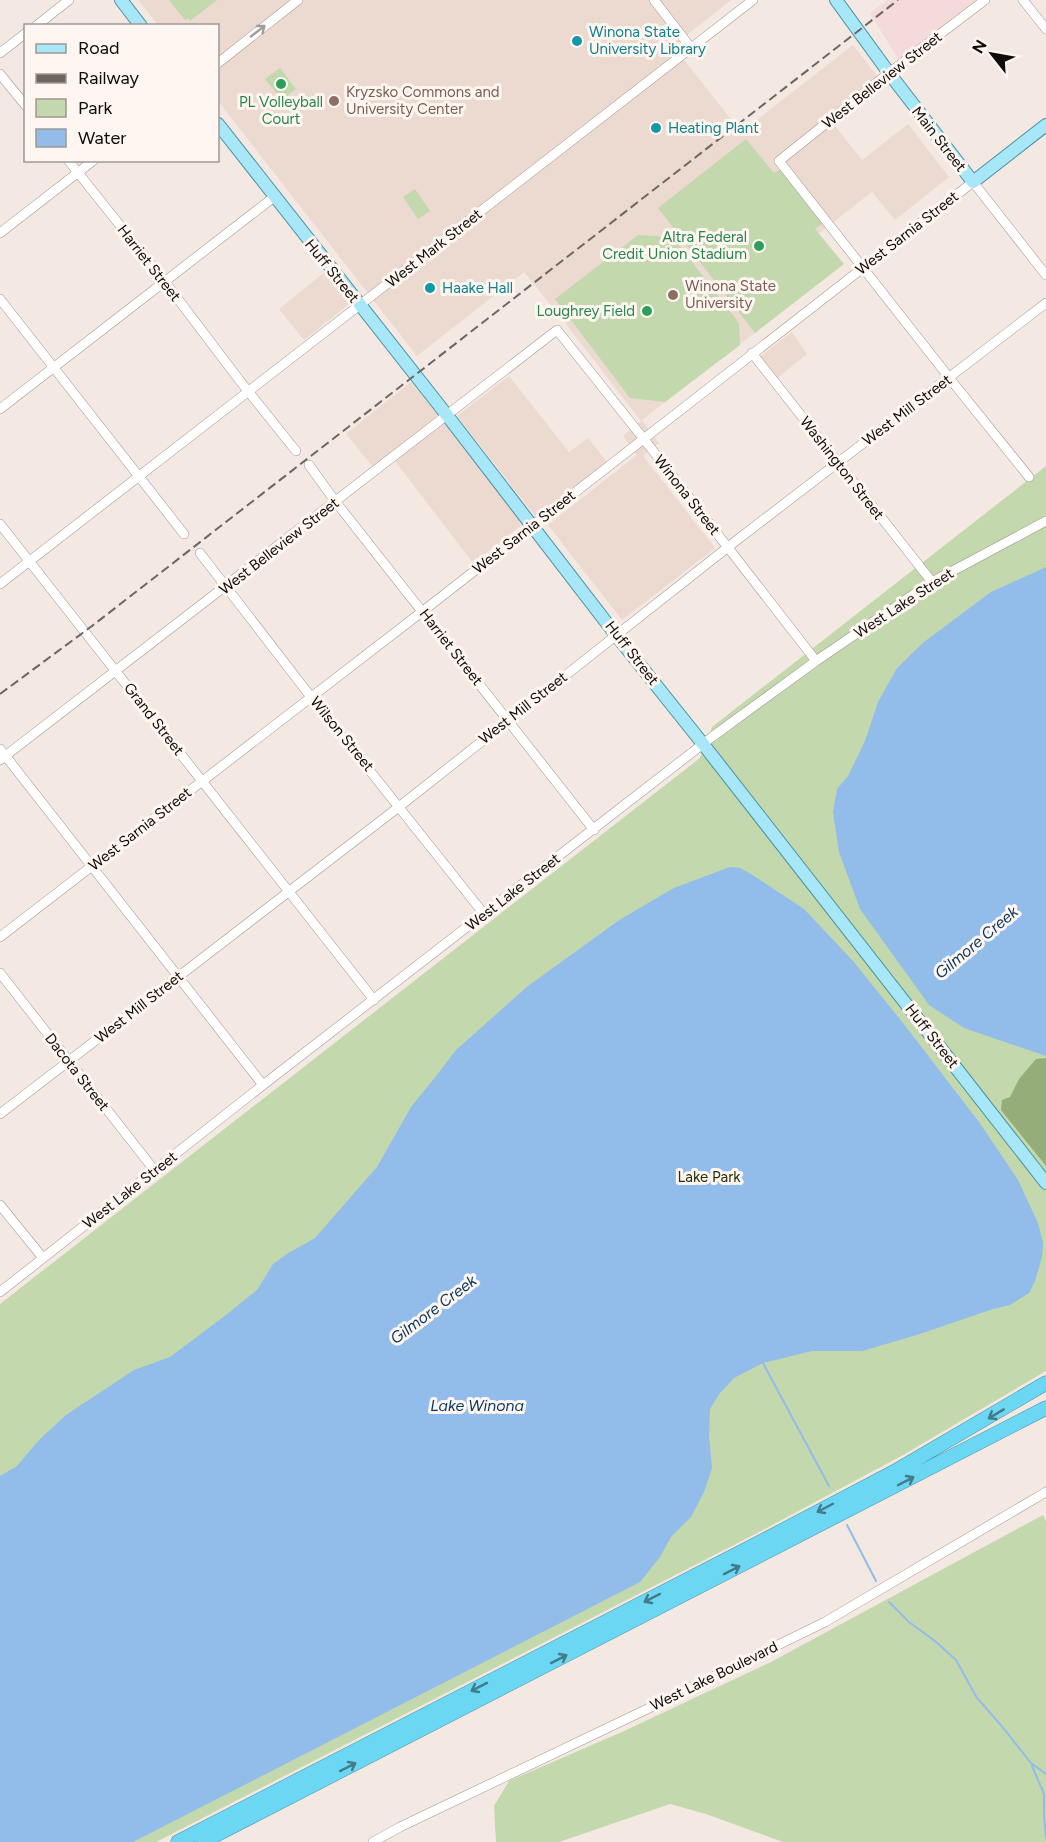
<svg xmlns="http://www.w3.org/2000/svg" width="1046" height="1842" font-family="Figtree,sans-serif">
<rect width="100%" height="100%" fill="#f3e8e2"/>
<path fill="#ecdad1" d="M138 0H731L673 46 741 132 853 45 877 76 827 116 862 160 908 124 949 177 895 220 872 192 818 234 842 265 642 420 659 443 643 456 715 548 622 620 548 525 637 455 623 436 641 421 562 319 524 272 417 356 218 101V26L158 25Z
M325 272 349 304 304 340 279 309Z
M792 332 807 354 776 379 759 357Z
M509 376 569 452 588 438 607 462 536 517 457 416Z
M411 382 438 415 373 467 346 434Z
M445 423 523 524 473 563 395 461Z"/>
<path fill="#f4dad8" d="M887 0H978L899 60 870 13Z"/>
<path fill="#c3d8ac" d="M169 0H217L190 21 188 18 185 20Z
M280 68 296 89 282 100 265 79Z
M746 139 774 173 781 169 823 223 815 229 844 264 755 333 658 208Z
M415 189 430 211 418 219 403 197Z
M638 235 656 236 675 240 739 323 740 345 665 402 630 398 555 299Z
M1046 466V1371L903 1455 761 1531 156 1842H0V1304L700 758 712 727Z
M1043 1515 1046 1521V1842H783L706 1814 670 1804 559 1842H496L494 1806 509 1781 622 1732 771 1662Z"/>
<path fill="#95ae79" d="M1046 1058V1166L1001 1110 1002 1100 1010 1097 1019 1079 1036 1059Z"/>
<path fill="#92bcea" d="M1046 567V1056L964 1028 929 1005 860 909 839 852 833 812 837 789 848 776 865 741 878 702 897 668 924 642 991 592Z
M730 867 740 868 751 874 804 909 853 961 903 1023 979 1122 1018 1180 1038 1223 1043 1242 1042 1257 1035 1281 1029 1293 1010 1305 993 1309 920 1334 862 1351H812L763 1363 734 1378 720 1393 710 1409 709 1435 712 1468 704 1492 691 1517 671 1537 660 1557 640 1582 133 1842H0V1476L17 1466 39 1440 66 1415 134 1370 170 1357 226 1315 257 1290 273 1264 287 1254 315 1238 377 1167 411 1107 437 1075 456 1050 528 986 618 921 648 903 674 888Z"/>
<g fill="none" stroke-linecap="round" stroke-linejoin="round">
<path stroke="#92bcea" stroke-width="2" d="M763 1363 829 1486
M847 1525 876 1581
M889 1602 909 1622 935 1641 956 1660 977 1698 1000 1724 1031 1763 1046 1774
M1032 1766 1044 1794V1815L1046 1838"/>
<g stroke="#a09691" stroke-width="10">
<path id="minor" d="M654 0 691 48
M985 0 889 73 779 161 955 385 1029 477
M1023 0 1046 29
M36 26 69 0
M0 53 26 33
M218 63 298 0
M0 74 26 106
M68 160 165 282 240 381 296 451
M0 233 94 160
M0 299 184 534
M752 353 932 582
M0 409C91 338 183 268 274 197
M309 465 335 501 594 830
M0 524 374 1000
M200 553 311 697 484 914
M0 584 753 0
M0 749 263 1085
M0 760 557 330 643 438 816 661
M0 937 432 604 973 182 1046 275
M0 973 155 1171
M0 1114 400 806 737 540 1046 303
M0 1205 43 1258
M0 1292 263 1085 712 737 816 661 932 582 1046 521
M373 1842 400 1827 643 1711 825 1622 1046 1492"/>
</g>
<g stroke="#4b90a1" stroke-width="14">
<path id="major" d="M121 0 141 26
M836 0 889 73 973 182 1046 125
M218 124 446 414 616 635 703 744 1046 1183"/>
</g>
<g stroke="#4b90a1" stroke-width="15">
<path id="highway" d="M178 1842 755 1545 894 1472 1046 1383
M202 1842 1046 1408"/>
</g>
<use href="#minor" stroke="#fff" stroke-width="9"/>
<use href="#major" stroke="#a7e7f7" stroke-width="12"/>
<use href="#highway" stroke="#6cd7f2" stroke-width="14"/>
<path stroke="#6c6662" stroke-width="2" stroke-dasharray="9 4.5" stroke-linecap="butt" d="M0 694 92 626 898 0"/>
</g>
<defs><path id="oneway-shaft" d="M-6 0H5M1.5-3L5.5 0L1.5 3" fill="none" stroke-width="1.6" stroke-linecap="round" stroke-linejoin="round" transform="scale(1.5)"/></defs>
<use stroke="#9f9e9d" href="#oneway-shaft" transform="translate(258 31) rotate(-38)"/>
<g stroke="#427c8a">
<use href="#oneway-shaft" transform="translate(996 1414) rotate(149)"/>
<use href="#oneway-shaft" transform="translate(906 1481) rotate(-27)"/>
<use href="#oneway-shaft" transform="translate(825 1508) rotate(152)"/>
<use href="#oneway-shaft" transform="translate(732 1570) rotate(-27)"/>
<use href="#oneway-shaft" transform="translate(652 1598) rotate(153)"/>
<use href="#oneway-shaft" transform="translate(559 1659) rotate(-27)"/>
<use href="#oneway-shaft" transform="translate(479 1687) rotate(153)"/>
<use href="#oneway-shaft" transform="translate(348 1767) rotate(-27)"/>
</g>
<g fill="#0f9aa8" stroke="#fff6f1" stroke-width="2">
<circle cx="577" cy="41" r="6"/>
<circle cx="656" cy="128" r="6"/>
<circle cx="430" cy="288" r="6"/>
</g>
<g fill="#2e9e5b" stroke="#fff6f1" stroke-width="2">
<circle cx="281" cy="84" r="6"/>
<circle cx="759" cy="246" r="6"/>
<circle cx="647" cy="311" r="6"/>
</g>
<g fill="#8d6e63" stroke="#fff6f1" stroke-width="2">
<circle cx="334" cy="101" r="6"/>
<circle cx="673" cy="295" r="6"/>
</g>
<g text-anchor="middle" stroke-width="6" stroke-linejoin="round" paint-order="stroke">
<g font-size="15" fill="#0d838f" stroke="#fff6f1" text-anchor="start">
<text x="589" y="37">Winona State<tspan x="589" dy="17">University Library</tspan></text>
<text x="668" y="133">Heating Plant</text>
<text x="442" y="293">Haake Hall</text>
</g>
<g font-size="15" fill="#0f0c0a" stroke="#fff6f1">
<text transform="translate(882 80) rotate(-38)" y="5">West Belleview Street</text>
<text transform="translate(939 139) rotate(52)" y="5">Main Street</text>
<text transform="translate(907 233) rotate(-38)" y="5">West Sarnia Street</text>
<text transform="translate(434 248) rotate(-38)" y="5">West Mark Street</text>
<text transform="translate(149 263) rotate(52)" y="5">Harriet Street</text>
<text transform="translate(332 271) rotate(51)" y="5">Huff Street</text>
<text transform="translate(907 410) rotate(-37)" y="5">West Mill Street</text>
<text transform="translate(842 468) rotate(52)" y="5">Washington Street</text>
<text transform="translate(687 495) rotate(52)" y="5">Winona Street</text>
<text transform="translate(524 532) rotate(-38)" y="5">West Sarnia Street</text>
<text transform="translate(279 546) rotate(-38)" y="5">West Belleview Street</text>
<text transform="translate(904 603) rotate(-33)" y="5">West Lake Street</text>
<text transform="translate(451 647) rotate(52)" y="5">Harriet Street</text>
<text transform="translate(632 653) rotate(52)" y="5">Huff Street</text>
<text transform="translate(523 708) rotate(-38)" y="5">West Mill Street</text>
<text transform="translate(154 719) rotate(52)" y="5">Grand Street</text>
<text transform="translate(342 734) rotate(51)" y="5">Wilson Street</text>
<text transform="translate(140 829) rotate(-38)" y="5">West Sarnia Street</text>
<text transform="translate(513 892) rotate(-38)" y="5">West Lake Street</text>
<text transform="translate(139 1007) rotate(-38)" y="5">West Mill Street</text>
<text transform="translate(932 1036) rotate(52)" y="5">Huff Street</text>
<text transform="translate(77 1072) rotate(52)" y="5">Dacota Street</text>
<text transform="translate(130 1190) rotate(-38)" y="5">West Lake Street</text>
<text transform="translate(714 1676) rotate(-26)" y="5">West Lake Boulevard</text>
</g>
<g font-size="15" fill="#785e54" stroke="#fff6f1" text-anchor="start">
<text x="346" y="97">Kryzsko Commons and<tspan x="346" dy="17">University Center</tspan></text>
<text x="685" y="291">Winona State<tspan x="685" dy="17">University</tspan></text>
</g>
<g font-size="15" fill="#27864d" stroke="#fff6f1" text-anchor="end">
<text x="281" y="107" text-anchor="middle">PL Volleyball<tspan x="281" dy="17">Court</tspan></text>
<text x="747" y="242">Altra Federal<tspan x="747" dy="17">Credit Union Stadium</tspan></text>
<text x="635" y="316">Loughrey Field</text>
</g>
<g font-size="15" fill="#223209" stroke="#fff6f1">
<text x="709" y="1182">Lake Park</text>
</g>
<g font-size="16" font-style="italic" fill="#06365f" stroke="#fff6f1">
<text transform="translate(976 942) rotate(-40)" y="6">Gilmore Creek</text>
<text transform="translate(433 1309) rotate(-37)" y="6">Gilmore Creek</text>
<text x="477" y="1411">Lake Winona</text>
</g>
</g>
<rect x="24" y="24" width="195" height="138" fill="#fff6f1" stroke="#9f9895" stroke-width="1.5"/>
<rect x="36" y="44" width="30" height="9" fill="#a7e7f7" stroke="#9f9895" stroke-width="1.5"/>
<text x="78" y="54" font-size="18" fill="#0f0c0a">Road</text>
<rect x="36" y="74" width="30" height="9" fill="#6c6662" stroke="#9f9895" stroke-width="1.5"/>
<text x="78" y="84" font-size="18" fill="#0f0c0a">Railway</text>
<rect x="36" y="99" width="30" height="18" fill="#c3d8ac" stroke="#9f9895" stroke-width="1.5"/>
<text x="78" y="114" font-size="18" fill="#0f0c0a">Park</text>
<rect x="36" y="129" width="30" height="18" fill="#92bcea" stroke="#9f9895" stroke-width="1.5"/>
<text x="78" y="144" font-size="18" fill="#0f0c0a">Water</text>
<g transform="translate(992 54) rotate(301)" stroke="#fff6f1" stroke-width="4.5" paint-order="stroke">
<path d="M0-4.5L10 22L0 15L-10 22Z" fill="#0f0c0a"/>
<text y="-9" font-size="16" font-weight="bold" text-anchor="middle" fill="#0f0c0a">N</text>
</g>
</svg>
